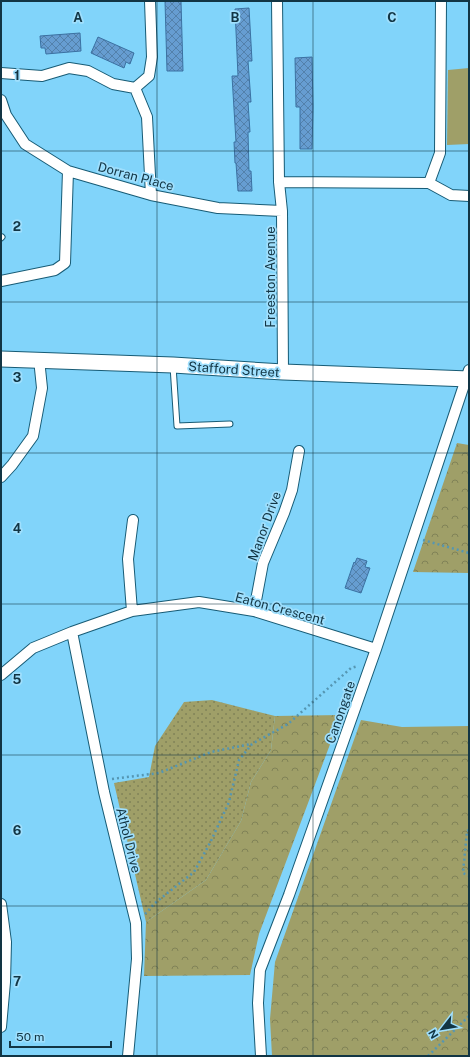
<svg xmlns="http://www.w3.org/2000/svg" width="470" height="1057" font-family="'Public Sans',sans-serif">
<defs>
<pattern id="grass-dots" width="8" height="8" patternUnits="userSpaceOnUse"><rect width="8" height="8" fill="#9f9f68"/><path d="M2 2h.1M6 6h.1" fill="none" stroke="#808257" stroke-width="1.8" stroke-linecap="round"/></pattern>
<pattern id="forest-crowns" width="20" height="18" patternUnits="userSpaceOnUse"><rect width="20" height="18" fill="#9f9f68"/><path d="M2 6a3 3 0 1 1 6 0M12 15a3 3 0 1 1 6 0" fill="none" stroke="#808257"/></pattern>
<pattern id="building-cross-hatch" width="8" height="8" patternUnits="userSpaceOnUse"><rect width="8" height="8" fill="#669dd1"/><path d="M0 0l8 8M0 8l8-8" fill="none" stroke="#5381ab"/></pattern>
</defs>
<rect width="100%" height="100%" fill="#81d4fa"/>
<path fill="url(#grass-dots)" d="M212 700 275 716 271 750 251 782 241 821 206 880 146 922 114 783 149 777 155 746 184 702Z"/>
<path fill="url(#forest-crowns)" d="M457 443 469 445V573L413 572Z
M341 715 259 934 250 975 144 976 146 922 206 880 241 821 251 782 271 750 275 716Z
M361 720 402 727 469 726V1056H272L270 1019 275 962Z"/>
<path fill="#9f9f68" d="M469 68V144L447 145 448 70Z"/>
<path fill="url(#building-cross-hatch)" stroke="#3b71a2" d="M165 1H181L183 71H167Z
M249 8 252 61H248L251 102H248L250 132H248L249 171H251L252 191H238L236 163H235L234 142H236L232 76H238L235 9Z
M80 33 81 51 46 54 45 48H41L40 36Z
M98 37 134 53 130 64 126 62 124 68 91 53Z
M312 57 313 107 312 149H300V107H296L295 58Z
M357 558 367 561 365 567 370 568 361 593 345 588 354 562 355 563Z"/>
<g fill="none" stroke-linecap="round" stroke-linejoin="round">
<g stroke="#175b75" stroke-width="7">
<path id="lane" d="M1 238 2 237
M173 366 177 426 230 424"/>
</g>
<g stroke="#175b75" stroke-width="12">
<path id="street" d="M277 1 279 182 282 211 283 372
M1 73 42 76 69 68 88 71 113 84 135 88 147 117 151 195
M135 88 149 76 152 57 150 1
M1 100 6 115 25 144 68 171 151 195 218 208 282 211
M279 182 429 183 451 195 469 196
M429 183 440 153 441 1
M1 281 55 270 65 263 68 171
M1 477 12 465 33 436 42 388 39 359
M132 611 128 559 133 520
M254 611 263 563 284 513 292 490 299 451
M72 632 104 792 136 923 137 959 128 1056
M1 675 33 648 72 632 132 611 199 602 254 611 376 649
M1 904 6 942 5 982 1 1027
M261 1056 258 1003 260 970 289 895 376 649 469 370"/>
</g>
<g stroke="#175b75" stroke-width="17">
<path id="secondary" d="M1 359 173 365 283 372 469 379"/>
</g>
<path stroke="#5596b2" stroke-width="2.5" stroke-dasharray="2 3" stroke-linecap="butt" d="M423 540 469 553
M112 779 159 773 211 752 251 744
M469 830 467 831 463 873 469 876
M145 914 155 903 194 872 210 843 229 802 239 760 252 744 288 724 351 668 358 666
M428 1056 469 1016"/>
<use href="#lane" stroke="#fff" stroke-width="5"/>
<use href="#street" stroke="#fff" stroke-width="10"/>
<use href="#secondary" stroke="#fff" stroke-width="15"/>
</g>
<path fill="none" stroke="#123544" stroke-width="1" stroke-opacity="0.55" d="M157 1V1056M313 1V1056M1 151H469M1 302H469M1 453H469M1 604H469M1 755H469M1 906H469"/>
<g text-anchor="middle" stroke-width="3.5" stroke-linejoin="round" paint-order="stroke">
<g font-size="13" fill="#123544" stroke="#9fdffd">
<text transform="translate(136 176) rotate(15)" y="5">Dorran Place</text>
<text transform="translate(270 277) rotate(-90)" y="5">Freeston Avenue</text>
<text transform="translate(234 369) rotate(4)" y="5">Stafford Street</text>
<text transform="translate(264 526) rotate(-70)" y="5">Manor Drive</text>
<text transform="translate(280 608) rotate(15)" y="5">Eaton Crescent</text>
<text transform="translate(340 712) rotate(-71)" y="5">Canongate</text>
<text transform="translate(129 840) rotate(76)" y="5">Athol Drive</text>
</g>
</g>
<g font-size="13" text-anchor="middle" font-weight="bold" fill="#123544" stroke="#9fdffd" stroke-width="3.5" stroke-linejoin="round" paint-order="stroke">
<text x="78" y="22">A</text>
<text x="235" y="22">B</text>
<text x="392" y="22">C</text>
<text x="17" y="80">1</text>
<text x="17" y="231">2</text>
<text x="17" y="382">3</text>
<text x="17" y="533">4</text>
<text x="17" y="684">5</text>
<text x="17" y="835">6</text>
<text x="17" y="986">7</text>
</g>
<rect width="470" height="1057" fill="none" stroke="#123544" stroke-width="4"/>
<g transform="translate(442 1029) rotate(239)" stroke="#9fdffd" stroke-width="3" paint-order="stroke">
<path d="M0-3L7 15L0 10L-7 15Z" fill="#123544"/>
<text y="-6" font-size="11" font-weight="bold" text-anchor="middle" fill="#123544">N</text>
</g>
<path d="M10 1041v6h101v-6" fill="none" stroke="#123544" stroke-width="2"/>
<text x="16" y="1041" font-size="12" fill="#123544" stroke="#9fdffd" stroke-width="3" paint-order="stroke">50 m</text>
</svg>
